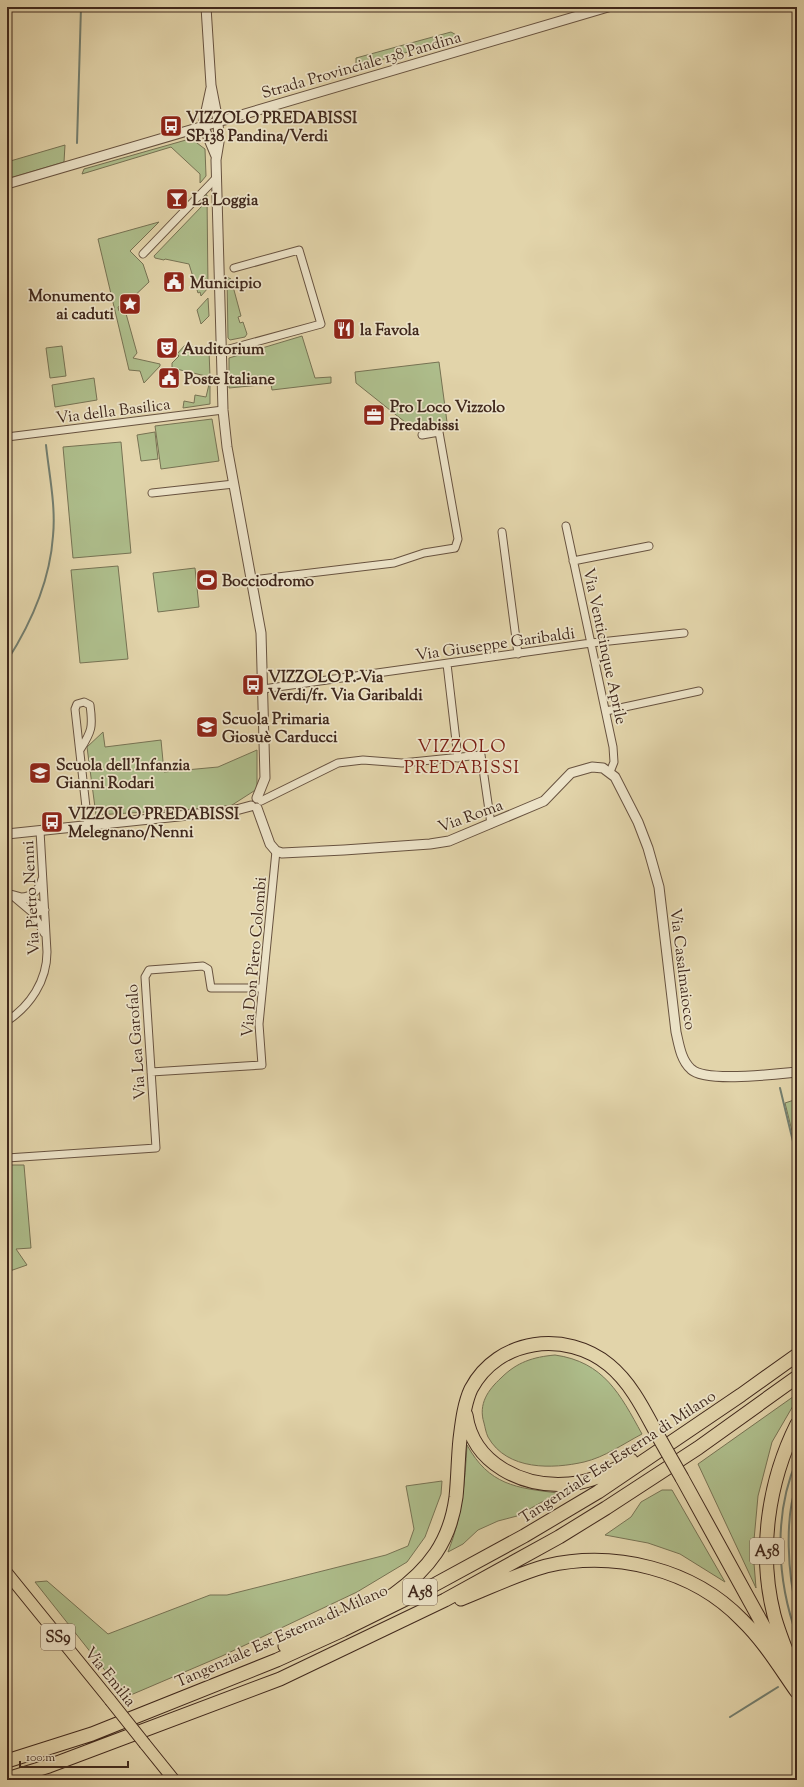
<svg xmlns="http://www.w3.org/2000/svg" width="804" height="1787" font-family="'Sorts Mill Goudy',serif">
<rect width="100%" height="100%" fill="#e2d4aa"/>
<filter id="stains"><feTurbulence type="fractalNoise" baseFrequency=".005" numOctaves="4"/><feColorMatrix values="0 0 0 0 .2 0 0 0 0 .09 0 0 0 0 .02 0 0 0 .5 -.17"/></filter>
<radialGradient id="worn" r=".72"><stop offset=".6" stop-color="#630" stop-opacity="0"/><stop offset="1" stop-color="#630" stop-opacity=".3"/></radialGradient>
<path fill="#aebe8c" stroke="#777354" d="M451 32 460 37 356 67V58Z
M186 140H193L205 149 206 176 201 182 200 183V174L171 147 82 174 84 169Z
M65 145 64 162 7 179V162Z
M205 194 207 195 208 288 201 296 200 292 198 293 189 264 165 259 164 260 155 258 154 256 202 206 198 201Z
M159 222 130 251 143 264 149 282 127 303 118 307 119 311 125 310 137 353 133 358 160 364V366L144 383 140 371 129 370 98 239Z
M227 277 231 279 241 316 238 317 240 323 243 322 247 334 245 337 230 340 228 338Z
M208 298 209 316 201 324 197 310Z
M302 336 315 378 331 377V383L272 390 271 384 229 388V358Z
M185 345 209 350 210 377 172 368V363L179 356 177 354Z
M62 346 66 376 50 378 46 348Z
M439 362 447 422 410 426 356 383 355 372Z
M94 378 97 400 55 407 52 385Z
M210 380V404L183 408 184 401 194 403 195 395 206 397Z
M212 419 219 461 161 469 155 426Z
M155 432 158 459 141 461 137 435Z
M121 442 131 553 73 558 63 447Z
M118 566 128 659 80 663 71 570Z
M195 568 199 607 158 612 153 573Z
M103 732 105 747 161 740 164 772 218 767 257 750V789L229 807 96 815 87 747Z
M797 1099V1151L785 1103Z
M7 1165H24L31 1248 16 1249 27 1265 7 1272Z
M555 1355C604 1362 620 1394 642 1434 623 1444 605 1457 584 1462 553 1469 507 1471 488 1437 486 1433 485 1427 484 1423 478 1404 488 1390 501 1378 517 1362 533 1357 555 1355Z
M797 1394V1399L772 1442 758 1496 753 1551 756 1588 698 1464Z
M467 1445C489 1485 516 1488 558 1493L517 1516 498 1521 478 1530 463 1544 448 1552C462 1517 465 1482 467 1445Z
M442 1481 441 1494 425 1537 407 1562 357 1592 222 1656 126 1697 35 1582 47 1581 108 1634 210 1595H227L386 1555 408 1546 414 1529 406 1486Z
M662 1490H672L725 1582 680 1554 648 1543 605 1535 631 1517 641 1502Z"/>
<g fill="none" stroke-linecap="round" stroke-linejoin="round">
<path stroke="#737e6f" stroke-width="2" d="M77 143 81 7
M7 661C30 625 50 580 53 536 56 506 49 474 46 445
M780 1088 797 1158
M797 1460C773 1514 777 1581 797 1636
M797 1484C784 1517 788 1577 797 1610
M730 1717 778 1687"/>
<g stroke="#685340" stroke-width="9">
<path id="minor" d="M143 254 217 177
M222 351 321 324 299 250 234 268
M7 437 223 410
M152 493 234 484
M566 526 613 747 614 762 610 772
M502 532 518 654
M573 561 649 546
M252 580 394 563 424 553 455 548 458 539 439 432 422 435
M447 664 458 758
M263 689 591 643 684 633
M606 711 699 691
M80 750C92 731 93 727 90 705L84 702 77 704 75 709 88 825
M261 801 338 763 363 760 402 763 481 755 491 824
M7 893C20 897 36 899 45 910L39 912 28 908
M14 897 33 913 44 933
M21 897C32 897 39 890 42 879
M7 1021C30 1006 47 981 47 952L40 831
M151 1072 262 1065 259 1024 276 851
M7 1158 156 1148 145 977 149 970 203 966 208 969 211 988H262"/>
</g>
<g stroke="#685340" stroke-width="11">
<path id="tertiary" d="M206 7 211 85 218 121 219 142 216 160 223 410 227 447 261 633 265 778 257 798
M211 88 203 125 216 156
M7 184 608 7
M257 808 270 844 276 851 282 853 344 850 430 844 449 841 544 801 571 773 592 767 603 768 615 777 638 822 648 848 659 887 676 1032C679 1045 681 1060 691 1069 705 1083 776 1074 797 1072
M7 834 236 810 251 806"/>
</g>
<g stroke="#40281c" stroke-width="13">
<path id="primary" d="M7 1573 110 1700
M145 1744 174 1780"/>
</g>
<g stroke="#40281c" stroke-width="15">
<path id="motorway" d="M466 1415C473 1464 523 1488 569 1484 591 1482 612 1472 631 1460
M797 1424C768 1482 758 1552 774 1615 780 1637 789 1657 797 1678
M682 1478 780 1656
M461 1599C489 1588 517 1574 546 1566 614 1550 693 1569 742 1620 764 1641 780 1668 797 1692
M285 1646 393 1595C429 1569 450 1542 456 1497 458 1478 458 1458 460 1439 462 1423 464 1404 471 1389 498 1338 566 1330 609 1365 631 1383 644 1410 657 1434
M7 1761 92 1734 277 1660 343 1630 434 1585 524 1536 598 1492 741 1395 797 1355
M7 1779 49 1766 280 1679 445 1600 559 1537 606 1508 698 1448 797 1377"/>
</g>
<use href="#minor" stroke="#ece3c8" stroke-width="7"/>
<use href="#tertiary" stroke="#ece3c8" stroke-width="9"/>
<use href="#primary" stroke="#e2d4aa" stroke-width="11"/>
<use href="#motorway" stroke="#e2d4aa" stroke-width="13"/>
<g stroke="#40281c" stroke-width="13" stroke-linecap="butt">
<path id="primary-bridge" d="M110 1700 145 1744"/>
</g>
<g stroke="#40281c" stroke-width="15" stroke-linecap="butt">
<path id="motorway-bridge" d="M657 1434 682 1478"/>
</g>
<use href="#primary-bridge" stroke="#e2d4aa" stroke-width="11"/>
<use href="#motorway-bridge" stroke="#e2d4aa" stroke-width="13"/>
</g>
<defs>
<g id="bus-square" transform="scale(1.15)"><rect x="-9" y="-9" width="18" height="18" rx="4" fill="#8f2418" stroke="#ece3c8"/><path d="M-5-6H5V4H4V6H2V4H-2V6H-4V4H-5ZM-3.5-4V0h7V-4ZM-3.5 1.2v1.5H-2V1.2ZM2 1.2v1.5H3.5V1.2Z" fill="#fff"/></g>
<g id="bar-square" transform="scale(1.15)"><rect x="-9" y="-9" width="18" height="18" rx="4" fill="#8f2418" stroke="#ece3c8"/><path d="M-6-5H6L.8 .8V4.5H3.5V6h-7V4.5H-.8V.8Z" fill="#fff"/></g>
<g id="civic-square" transform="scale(1.15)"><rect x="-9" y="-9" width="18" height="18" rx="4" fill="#8f2418" stroke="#ece3c8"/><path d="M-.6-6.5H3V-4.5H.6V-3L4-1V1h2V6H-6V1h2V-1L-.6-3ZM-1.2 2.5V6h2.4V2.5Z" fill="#fff"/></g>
<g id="sight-square" transform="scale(1.15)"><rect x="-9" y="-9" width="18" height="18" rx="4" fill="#8f2418" stroke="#ece3c8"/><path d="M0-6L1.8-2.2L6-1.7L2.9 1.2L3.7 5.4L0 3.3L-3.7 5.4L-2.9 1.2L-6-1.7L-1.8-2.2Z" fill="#fff"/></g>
<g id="restaurant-square" transform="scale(1.15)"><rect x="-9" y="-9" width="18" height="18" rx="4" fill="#8f2418" stroke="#ece3c8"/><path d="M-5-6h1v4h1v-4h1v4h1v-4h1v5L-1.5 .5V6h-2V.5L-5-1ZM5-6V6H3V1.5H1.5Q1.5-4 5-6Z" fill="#fff"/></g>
<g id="theatre-square" transform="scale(1.15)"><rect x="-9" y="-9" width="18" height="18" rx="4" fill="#8f2418" stroke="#ece3c8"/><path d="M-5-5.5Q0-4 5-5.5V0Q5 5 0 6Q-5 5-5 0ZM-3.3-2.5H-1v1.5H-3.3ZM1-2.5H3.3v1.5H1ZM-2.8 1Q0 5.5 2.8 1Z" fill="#fff"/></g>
<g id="office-square" transform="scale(1.15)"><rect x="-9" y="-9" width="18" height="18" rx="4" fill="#8f2418" stroke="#ece3c8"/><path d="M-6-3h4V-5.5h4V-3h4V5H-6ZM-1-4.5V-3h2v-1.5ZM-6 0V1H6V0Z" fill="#fff"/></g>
<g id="stadium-square" transform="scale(1.15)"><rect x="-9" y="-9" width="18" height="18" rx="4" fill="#8f2418" stroke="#ece3c8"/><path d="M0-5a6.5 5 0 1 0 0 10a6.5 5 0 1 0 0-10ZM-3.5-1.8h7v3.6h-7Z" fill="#fff"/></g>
<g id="school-square" transform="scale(1.15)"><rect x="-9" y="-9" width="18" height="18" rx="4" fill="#8f2418" stroke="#ece3c8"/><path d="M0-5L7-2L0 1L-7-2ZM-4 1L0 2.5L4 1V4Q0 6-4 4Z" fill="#fff"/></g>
</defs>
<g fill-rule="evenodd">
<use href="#bus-square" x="171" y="126"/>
<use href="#bar-square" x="177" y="199"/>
<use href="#civic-square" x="174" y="282"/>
<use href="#sight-square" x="130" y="304"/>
<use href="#restaurant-square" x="344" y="329"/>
<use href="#theatre-square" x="167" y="348"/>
<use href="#civic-square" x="169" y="378"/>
<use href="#office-square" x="374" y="415"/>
<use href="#stadium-square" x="207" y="580"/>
<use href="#bus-square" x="253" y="685"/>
<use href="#school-square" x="207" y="727"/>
<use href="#school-square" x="40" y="773"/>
<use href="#bus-square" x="52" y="822"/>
</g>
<g text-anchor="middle" stroke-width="3.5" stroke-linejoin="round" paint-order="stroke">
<g fill="#ece3c8" stroke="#746050" stroke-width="1">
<rect x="750" y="1538" width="34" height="26" rx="3"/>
<rect x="403" y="1579" width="34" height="26" rx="3"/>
<rect x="41" y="1624" width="34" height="26" rx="3"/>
</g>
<g font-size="15" font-weight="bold" fill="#40281c">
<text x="767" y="1556">A58</text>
<text x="420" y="1597">A58</text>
<text x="58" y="1642">SS9</text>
</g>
<g font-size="16" fill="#40281c" stroke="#ece3c8">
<text transform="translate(361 64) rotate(-16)" y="6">Strada Provinciale 138 Pandina</text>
<text transform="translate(113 410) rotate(-7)" y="6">Via della Basilica</text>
<text transform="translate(495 643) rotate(-8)" y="6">Via Giuseppe Garibaldi</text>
<text transform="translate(606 646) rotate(78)" y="6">Via Venticinque Aprile</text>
<text transform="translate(470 815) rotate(-20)" y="6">Via Roma</text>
<text transform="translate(30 898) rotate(-93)" y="6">Via Pietro Nenni</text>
<text transform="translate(253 957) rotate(-85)" y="6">Via Don Piero Colombi</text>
<text transform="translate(684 969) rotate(83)" y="6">Via Casalmaiocco</text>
<text transform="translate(135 1042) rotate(-94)" y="6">Via Lea Garofalo</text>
<text transform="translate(617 1456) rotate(-33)" y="6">Tangenziale Est Esterna di Milano</text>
<text transform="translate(281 1635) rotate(-24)" y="6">Tangenziale Est Esterna di Milano</text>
<text transform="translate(111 1676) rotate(51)" y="6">Via Emilia</text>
</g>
<g font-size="16" font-weight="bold" fill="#40281c" stroke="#ece3c8" text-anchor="start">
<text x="186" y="123">VIZZOLO PREDABISSI<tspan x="186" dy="18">SP138 Pandina/Verdi</tspan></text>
<text x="192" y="205">La Loggia</text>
<text x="190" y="288">Municipio</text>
<text x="114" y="301" text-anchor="end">Monumento<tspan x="114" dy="18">ai caduti</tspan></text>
<text x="360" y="335">la Favola</text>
<text x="182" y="354">Auditorium</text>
<text x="184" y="384">Poste Italiane</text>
<text x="390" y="412">Pro Loco Vizzolo<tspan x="390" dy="18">Predabissi</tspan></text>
<text x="222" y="586">Bocciodromo</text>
<text x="268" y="682">VIZZOLO P.-Via<tspan x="268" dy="18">Verdi/fr. Via Garibaldi</tspan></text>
<text x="222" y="724">Scuola Primaria<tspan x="222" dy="18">Giosuè Carducci</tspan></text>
<text x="56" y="770">Scuola dell'Infanzia<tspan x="56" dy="18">Gianni Rodari</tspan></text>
<text x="68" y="819">VIZZOLO PREDABISSI<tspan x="68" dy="18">Melegnano/Nenni</tspan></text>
</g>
<g font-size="18" letter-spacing="1" fill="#7a1f14" stroke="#ece3c8">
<text x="462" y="752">VIZZOLO<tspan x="462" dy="21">PREDABISSI</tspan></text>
</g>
</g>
<rect width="804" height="1787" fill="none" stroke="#e2d4aa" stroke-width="24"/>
<rect x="8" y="8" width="788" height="1771" fill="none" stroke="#40281c" stroke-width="2"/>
<rect x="12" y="12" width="780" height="1763" fill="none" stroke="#40281c"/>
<path d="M20 1761v6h108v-6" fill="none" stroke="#40281c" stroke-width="2"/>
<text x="26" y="1761" font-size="12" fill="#40281c" stroke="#ece3c8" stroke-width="3" paint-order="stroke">100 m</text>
<rect width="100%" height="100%" filter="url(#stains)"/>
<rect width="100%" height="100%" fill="url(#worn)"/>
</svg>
